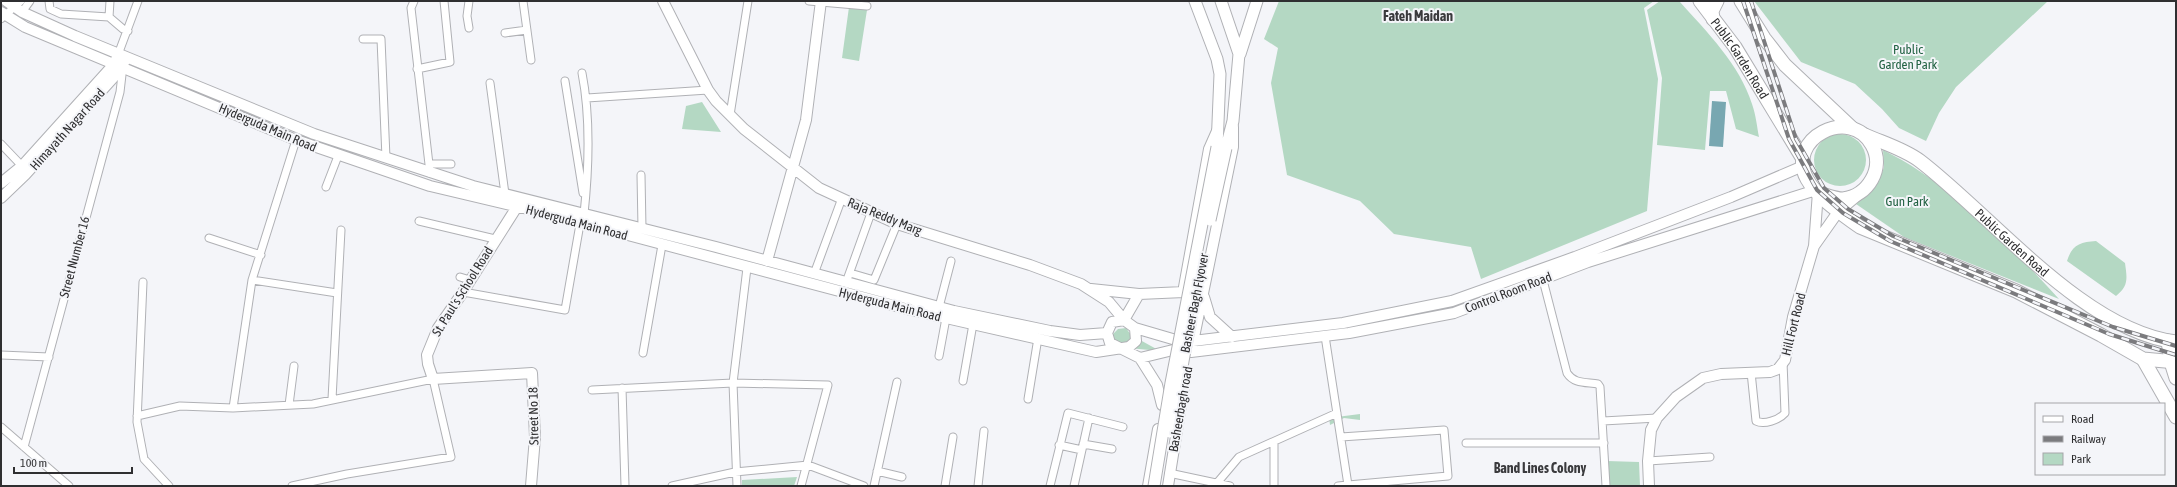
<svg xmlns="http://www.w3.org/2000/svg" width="2177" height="487" font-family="'Asap Condensed',sans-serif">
<rect width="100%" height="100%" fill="#f4f5f9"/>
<path fill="#b4d8c3" d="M1279 1H1654L1644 8 1658 79 1647 211 1481 279 1471 247 1394 234 1360 201 1287 175 1271 83 1278 48 1264 39Z
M1660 1 1680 2C1707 32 1740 65 1752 104 1756 115 1757 127 1759 137L1736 129 1726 91H1710L1705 150 1657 145 1662 78 1647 10Z
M1754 1H2048L1956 87 1939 113 1926 141 1899 128 1882 109 1855 84 1801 62Z
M849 7 867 10 859 61 842 58Z
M702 102 721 132 682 129 686 106Z
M1814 160a26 26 0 1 1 52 0a26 26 0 1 1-52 0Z
M1883 150C1952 184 2008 244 2059 299L1904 237 1856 204 1879 181 1884 167Z
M2096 241 2125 263C2127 278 2129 286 2116 296L2067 261C2072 245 2080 242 2096 241Z
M1126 328 1131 335 1160 351 1118 347 1112 335 1118 329Z
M1360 414V420L1344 418 1330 425 1329 418Z
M1607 461 1639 462 1640 486H1608Z
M797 477 794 486H742V480Z"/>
<path fill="#78a7b1" d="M1712 101 1726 102 1723 147 1709 146Z"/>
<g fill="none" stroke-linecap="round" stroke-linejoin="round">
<g stroke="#b0b1b5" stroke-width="9">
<path id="street" d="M49 1 50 9 61 14 109 17 110 1
M414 1 411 8 430 173
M523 1 531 60
M809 1 867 6
M22 12 30 1
M109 17 123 29 128 31
M1 19 21 1
M469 28 467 16 469 1
M505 33 527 30
M363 39H381L386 158
M119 52 138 1
M417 69 450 62 444 1
M582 73C591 119 589 167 584 214
M565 81 583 193
M490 83 505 194
M587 98 708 90
M730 115 748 1
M1 144 22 166
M429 164H451
M641 175 642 228
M326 187 338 156
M419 221 495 239
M209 238 261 255
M850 273 874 280 897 224
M814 274 842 198
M460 277 470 280
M848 277 871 213
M252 280 337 293
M1543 280 1567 373C1574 384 1586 382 1598 384L1600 387 1606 486
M143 282 137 422 144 459 169 486
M463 292 565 310 580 224
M939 307 951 261
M1325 336 1348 485 1338 486
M643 353 662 245
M1 355 49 357
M939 356 946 318
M1751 372 1756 421C1764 425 1779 420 1785 413L1783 362
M963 381 973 324
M622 388 625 486
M592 390 733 383 828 385 801 486
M332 399 341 230
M1028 399 1038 338
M289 405 294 366
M137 416 180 406 233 408
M1603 421 1657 418
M1 427 69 486
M1341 437 1444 430 1448 476 1348 485
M1274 442V486
M1466 443H1604
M1083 444 1112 449
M1059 445 1082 450
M24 447 120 92 123 66
M1648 461 1710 457
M877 471 902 477
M1169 473 1230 486
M1217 483 1239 457 1337 413
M292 486 347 474 451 457 433 379 313 404 233 408 252 280 296 140
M672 486 735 472 808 465 864 486
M737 486 733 383 747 268
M874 486 897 382
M945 486 953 437
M978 486 984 431
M1050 486 1068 413 1123 427
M1074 486 1089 418"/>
</g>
<g stroke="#b0b1b5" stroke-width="12">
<path id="secondary" d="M6 1 22 12 75 36 314 134 473 186 716 247 954 311 1050 331 1080 335 1107 333
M663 1 708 90 716 101 744 129 819 188 897 224 1030 265 1081 284 1109 302 1124 320 1135 328 1176 340 1193 341 1343 323 1452 301 1575 257 1731 197 1803 166
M1 12 25 27 296 140 430 186 545 213 911 310 1096 352 1129 347 1136 341 1135 328
M1 183 22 166 115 63 117 57
M1 198 25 175 114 77 125 61
M520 202 463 292 438 328 427 355 428 364 433 379 532 373 535 437 531 486
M1814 246 1838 212 1857 196
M767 261 806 120 821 1
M1184 287 1209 149 1217 131
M1091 289 1139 294
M1204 297 1210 317 1232 337
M1124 320 1112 322 1107 333 1110 343 1140 358 1173 350 1191 352 1349 333 1454 313 1588 262 1816 190
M1124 320 1139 294 1184 292 1203 295
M1192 347 1233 147V127
M1140 358 1157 385 1162 405
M1148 486 1158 429
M1168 486 1184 386
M1649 486 1648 461 1651 430 1657 418 1676 397 1703 378 1721 374 1770 372 1778 369 1785 360 1793 317 1814 246 1818 192"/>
</g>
<g stroke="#b0b1b5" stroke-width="13">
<path id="primary" d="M1195 1 1217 59 1220 74 1217 147
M1221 1 1239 54 1233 121 1226 148
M1240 54 1257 1"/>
</g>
<g stroke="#b0b1b5" stroke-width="15">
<g id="highway">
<path id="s1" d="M1700 1 1735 47 1803 159"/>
<path d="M1741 1 1764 38 1785 65 1852 128"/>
<path d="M1713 19 1712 11 1717 1"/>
<path id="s2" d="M1865 135C1883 143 1904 149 1920 161 1992 216 2084 331 2176 342"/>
<path d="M1819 193C1826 195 1836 199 1843 199 1868 196 1885 168 1872 145 1850 105 1785 139 1807 179 1818 199 1842 214 1860 227L2016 291 2101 335 2143 359 2176 362"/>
<path d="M2168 341 2171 362 2176 378"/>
<path d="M2143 359 2176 417"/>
</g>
</g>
<use href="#street" stroke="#fff" stroke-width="7"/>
<use href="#secondary" stroke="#fff" stroke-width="10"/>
<use href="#primary" stroke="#fff" stroke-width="11"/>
<use href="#highway" stroke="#fff" stroke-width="13"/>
<g stroke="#7b7b7e" stroke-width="4">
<path id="rail" d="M1743 1 1789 139 1817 190 1843 213 1890 241 2109 334 2176 355
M1751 1 1796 139 1824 188 1848 209 1893 236 2113 327 2176 346"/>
</g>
<use href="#rail" stroke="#f4f5f9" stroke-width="2.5" stroke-dasharray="8" stroke-linecap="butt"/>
<g stroke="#b0b1b5" stroke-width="13" stroke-linecap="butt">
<path id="primary-bridge" d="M1210 220 1226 148
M1170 432 1190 323
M1154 486 1171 383 1217 147"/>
</g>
<use href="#primary-bridge" stroke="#fff" stroke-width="11"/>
</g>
<g text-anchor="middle" stroke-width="4" stroke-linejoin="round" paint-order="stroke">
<g font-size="13" fill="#226243" stroke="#f4f5f9">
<text x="1908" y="54">Public<tspan x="1908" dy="15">Garden Park</tspan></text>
<text x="1907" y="206">Gun Park</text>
</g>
<g font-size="13" fill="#2f2f31" stroke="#f4f5f9">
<text dy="5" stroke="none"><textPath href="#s1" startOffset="70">Public Garden Road</textPath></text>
<text transform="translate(268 127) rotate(23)" y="5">Hyderguda Main Road</text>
<text transform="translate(67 129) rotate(-48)" y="5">Himayath Nagar Road</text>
<text transform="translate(885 216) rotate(22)" y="5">Raja Reddy Marg</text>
<text transform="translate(577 222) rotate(15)" y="5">Hyderguda Main Road</text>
<text dy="5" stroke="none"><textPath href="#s2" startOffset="184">Public Garden Road</textPath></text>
<text transform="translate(74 257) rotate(-75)" y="5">Street Number 16</text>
<text transform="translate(462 291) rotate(-58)" y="5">St. Paul's School Road</text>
<text transform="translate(1508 292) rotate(-21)" y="5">Control Room Road</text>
<text transform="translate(1194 303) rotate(-79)" y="5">Basheer Bagh Flyover</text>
<text transform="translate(890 304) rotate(14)" y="5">Hyderguda Main Road</text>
<text transform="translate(1793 324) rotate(-76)" y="5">Hill Fort Road</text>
<text transform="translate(1180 409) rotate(-80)" y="5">Basheerbagh road</text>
<text transform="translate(533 416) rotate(-91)" y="5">Street No 18</text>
</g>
<g font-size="14" font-weight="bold" fill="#3a3a3d" stroke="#f4f5f9">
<text x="1418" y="21">Fateh Maidan</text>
<text x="1540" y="473">Band Lines Colony</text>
</g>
</g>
<rect width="2177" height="487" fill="none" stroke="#2f2f31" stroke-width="4"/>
<rect x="2035" y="403" width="130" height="72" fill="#f4f5f9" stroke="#a5a6a9"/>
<rect x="2043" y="416" width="20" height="6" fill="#ffffff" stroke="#a5a6a9"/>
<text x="2071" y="423" font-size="12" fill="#2f2f31">Road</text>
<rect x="2043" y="436" width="20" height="6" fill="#7b7b7e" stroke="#a5a6a9"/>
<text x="2071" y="443" font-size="12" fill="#2f2f31">Railway</text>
<rect x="2043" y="453" width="20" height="12" fill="#b4d8c3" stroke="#a5a6a9"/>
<text x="2071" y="463" font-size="12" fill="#2f2f31">Park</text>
<path d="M14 467v6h118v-6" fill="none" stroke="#2f2f31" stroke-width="2"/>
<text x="20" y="467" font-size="12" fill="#2f2f31" stroke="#f4f5f9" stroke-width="3" paint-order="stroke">100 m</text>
</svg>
